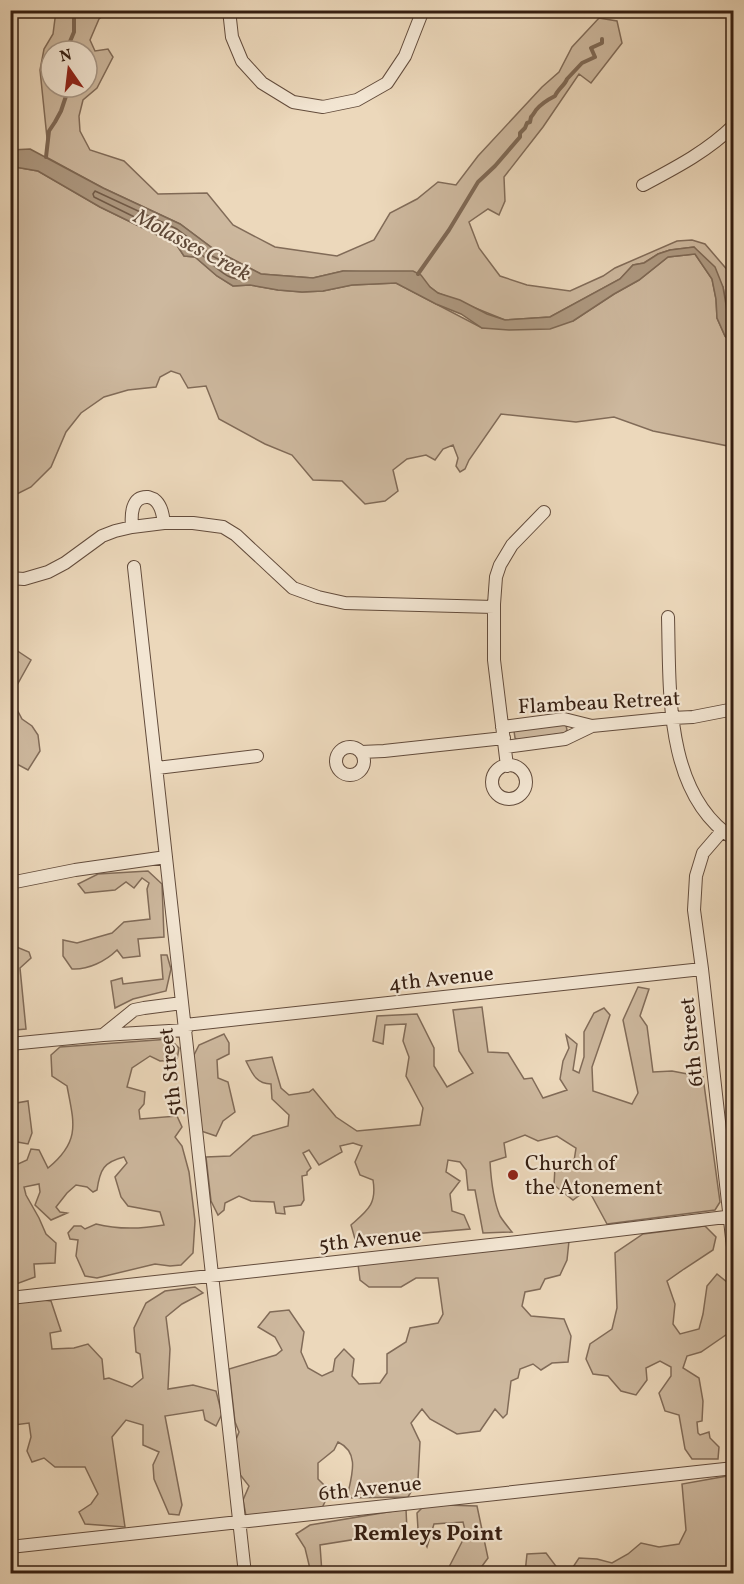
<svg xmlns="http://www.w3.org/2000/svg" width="744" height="1584" font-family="Vollkorn,serif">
<rect width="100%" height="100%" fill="#ecd8bb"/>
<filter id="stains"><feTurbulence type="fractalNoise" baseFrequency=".00333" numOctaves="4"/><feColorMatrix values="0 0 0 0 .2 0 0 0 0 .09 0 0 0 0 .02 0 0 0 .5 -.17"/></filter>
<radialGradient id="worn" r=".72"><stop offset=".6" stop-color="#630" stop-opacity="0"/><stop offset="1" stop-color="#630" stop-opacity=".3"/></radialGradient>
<path fill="#cdb89e" stroke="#816b58" stroke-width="1.5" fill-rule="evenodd" d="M56 11H109L99 19 90 40 95 51 108 49 113 57 97 88 83 100 79 116 80 131 90 150 124 161 158 194 207 193 233 225 275 247 337 256 374 240 390 213 417 199 438 182 456 185 478 156 542 87 559 72 572 47 599 18 617 21 622 43 591 83 579 74 543 127 504 177 505 201 499 215 488 209 469 222 479 248 500 276 527 285 570 291 603 276 615 268 677 241 692 240 705 244 730 273 733 274V330L729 322 723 287 694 247 670 250 658 254 644 263 633 265 620 279 550 317 505 320 438 293 430 287 367 272 343 271 313 278 261 274 215 250 180 224 103 188 46 157 47 138 40 70 44 49 53 34ZM51 51H87V87H51Z
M15 167 38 171 100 207 176 244 184 256 195 257 217 276 233 286 250 285 278 290 302 292 323 291 352 285 396 283 482 328 573 321 614 294 639 280 668 257 695 254 712 279 716 299 717 318 725 336 733 344V447L653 431 614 417 576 422 501 414 469 460 465 469 460 472 456 466 458 458 453 445 443 449 435 460 426 455 407 459 393 470 398 491 385 501 365 504 342 481 313 480 292 455 265 444 219 419 206 386 188 388 180 374 171 371 160 377 156 387 128 390 104 397 81 413 66 432 51 467 31 487 11 497V168Z
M10 646 31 660 16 687 13 702 22 719 32 726 38 735 40 751 28 770 15 763H11Z
M561 724 566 725 567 730 565 733 518 740 515 738 514 731Z
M148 871 162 884 164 937 138 939 140 956 123 958 117 950C106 961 88 970 72 969L63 956V940L77 943 112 933 124 922 150 919 147 889 149 883 142 878 134 888 126 882 115 890 85 893 78 884 98 874Z
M10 920 14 946 29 952 31 958 20 968 26 1029 15 1030 11 1018Z
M161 955H167L171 969 166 991 133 999 115 1008 111 981 122 978 123 984 163 979Z
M638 987 649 989 640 1016 647 1026 653 1072 672 1071 703 1077 720 1202 715 1210 607 1224 588 1189 573 1200 554 1185 555 1167 574 1161 576 1148 557 1136 538 1141 525 1135 504 1143 506 1157 490 1162C491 1179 493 1200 500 1216 503 1221 508 1227 512 1232L483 1233 475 1190H468L466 1170 460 1162 448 1160 446 1172 460 1181 450 1194 452 1211 464 1215 470 1229 355 1239 351 1225C368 1210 377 1204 373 1180L360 1175 355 1162 362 1146 353 1143 340 1146 342 1152 319 1165 309 1150 303 1153 311 1168 307 1172V1175L302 1176 304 1200 301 1205 284 1207 285 1214 276 1213 274 1202 251 1201 239 1196 225 1203 224 1210 218 1215 211 1201 206 1157 230 1156 253 1136 288 1126 289 1115 272 1099 271 1084C256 1084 252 1073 246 1061L272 1057 281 1088 289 1095 309 1092 313 1089 336 1117 357 1131 420 1125 423 1108 406 1076 409 1057 403 1041 406 1024 385 1025 383 1044 373 1041 377 1016 417 1014 434 1048V1066L447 1087 473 1073 459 1051 453 1010 482 1007 488 1052 508 1053 524 1079 532 1078 543 1098 567 1090 560 1079 563 1061 569 1048 566 1035 577 1044 573 1070 579 1073 584 1057V1032L594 1013 604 1008 610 1015 592 1067 593 1091 632 1104 638 1093 623 1020Z
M224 1034 229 1043V1054L217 1060 218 1078 228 1082 235 1112 223 1121 216 1136 201 1131 192 1059 199 1045Z
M170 1039 179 1048 177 1060 160 1061 150 1056 132 1068 127 1087 145 1092 144 1104 139 1110 140 1119 177 1116 182 1127 175 1137 182 1146 189 1172 195 1221 193 1253 181 1265 170 1266 155 1264 97 1278 85 1276 76 1256 78 1240 70 1239 68 1233 74 1226H81L85 1229 96 1224C119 1230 141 1229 164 1225L160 1212 128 1206 121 1197 115 1177 127 1163 124 1157C104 1162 100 1169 97 1190L93 1192 87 1187 76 1185 67 1193 56 1207 60 1212 67 1213 51 1220 35 1205 40 1192 39 1184 24 1187 26 1195 39 1218 46 1234 56 1243 55 1263 34 1264 35 1277 11 1286V1163L16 1165 27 1160 31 1149 39 1150 48 1168C81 1141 74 1123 67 1086L52 1076 51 1055 60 1047Z
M28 1101 32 1133 28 1144 17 1142V1148H11V1104Z
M705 1226 716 1237 713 1250 684 1269 667 1281 675 1304 673 1324 680 1334 699 1329 703 1314 707 1286 717 1274 728 1283 733 1330 701 1352 687 1356 683 1368 699 1378 703 1401 702 1421 697 1422 698 1433 700 1435 709 1432 710 1438 719 1447 718 1459H692L685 1449 679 1415 665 1411 659 1393 671 1376V1367L660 1361 646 1368 647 1380 636 1395 621 1391 608 1376 593 1374 586 1359 590 1344 612 1329 617 1308 615 1253 643 1234Z
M569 1241 567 1260 560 1275 545 1279 540 1289 525 1292 522 1306 531 1316 564 1319 571 1336 568 1362 552 1363 541 1370 533 1364 520 1369 518 1378 511 1381 507 1414 503 1418 495 1409 480 1431 457 1434 430 1419 422 1409 411 1423 420 1442 418 1480 408 1497 347 1498C351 1477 361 1453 338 1442L334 1450 318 1463V1479L330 1491 322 1508 246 1516 243 1500 249 1486 238 1472 235 1442 239 1432 235 1422 229 1369 276 1355 282 1350 275 1337 258 1327 270 1312 289 1310 304 1332 301 1352 308 1368 322 1376 333 1371 335 1359 344 1349 354 1359 352 1376 359 1384 380 1383 387 1373V1354L406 1342 410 1328 438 1323 443 1314 438 1278H416L401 1287H369L360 1280 358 1264Z
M195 1287 203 1293 182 1304 166 1317 170 1349 168 1389 193 1385 216 1391 222 1414 216 1426 205 1420 203 1410 165 1416 182 1505 179 1515 169 1514 154 1479 153 1465 159 1452 143 1445V1425L126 1420 112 1437 125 1527 85 1524 79 1512 91 1504 98 1494 85 1467H55L44 1458 32 1462 27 1451 31 1437 29 1423 14 1425 11 1423 10 1289 20 1301 35 1299 51 1301 61 1331 50 1333 52 1349 74 1348 88 1344 102 1359 104 1379 109 1378 132 1387 143 1378 140 1354 136 1352 134 1328 146 1303 165 1291Z
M733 1475V1573H569L579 1558 597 1559 612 1563 628 1554 641 1543 659 1547 679 1544 686 1530 682 1484Z
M445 1505 477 1506 488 1558 477 1573H446L466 1534 463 1522 434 1524 427 1547 418 1529 417 1513 423 1507Z
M406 1509 407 1531 320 1545 322 1573H311L305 1548 296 1534 310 1525Z
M546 1553 558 1569 567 1573H525L527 1554Z"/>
<path fill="#ae9981" stroke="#7e6854" stroke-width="1.5" d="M30 149 103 188 180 224 215 250 261 274 313 278 343 271H413L421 275 430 287 438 293 460 300 487 314 505 320 550 317 620 279 633 265 644 263 658 254 670 250 694 247 715 267 723 287 729 322 733 330V344L725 336 717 318 716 299 712 279 695 254 668 257 639 280 614 294 573 321 550 329 509 330 482 328 461 314 436 304 396 283 352 285 323 291 302 292 278 290 250 285 233 286 217 276 195 257 184 256 176 244 100 207 38 171 15 167 11 168V150Z"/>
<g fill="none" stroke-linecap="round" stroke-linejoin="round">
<path stroke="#725c49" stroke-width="1.5" d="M95 191 177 229 201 247 202 251 205 250 212 256 248 274 249 278C229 284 216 267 202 255L201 252 188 250 179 239 94 197 93 194Z"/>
<path stroke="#7e6854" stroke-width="4" d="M66 51 74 32V10
M46 157 49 131 55 122 61 111 67 93 66 87
M418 274 449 230 478 182 495 166 520 137V133L525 128 527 123 530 122 531 117C533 115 534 113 536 110 541 104 549 99 555 96 558 89 565 85 567 79L582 63 595 57 591 48 602 43V39"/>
<g stroke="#634c3c" stroke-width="14">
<path id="minor" d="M229 10 232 37 242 61 262 83 293 102 323 107 357 100 387 83 405 56 423 10
M643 185C675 168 708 151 734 125
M132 527C131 515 131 496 148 497 152 498 153 498 156 501 162 507 163 516 164 523
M134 567 245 1574
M10 578 24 579 48 572 65 563 102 536 115 531 132 527 164 523H193L223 527 236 535 293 588 318 597 345 603 494 607
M668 617C670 690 664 794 734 839
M502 727 564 719 592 726 672 718 693 717 734 709
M505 747 565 739 592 726
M336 761a14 14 0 1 1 28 0a14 14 0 1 1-28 0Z
M361 752 384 751 504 738
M492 782a17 17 0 1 1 34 0a17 17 0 1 1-34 0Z
M507 766 494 660V604L496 577 500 565 512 545 544 512
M157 768 257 756
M722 831 703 853 696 876 694 910 702 969 734 1256
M10 883 75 870 166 857
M185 1025 702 969
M103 1035 134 1010 144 1008 182 1003
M10 1044 103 1035 186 1030
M10 1298 518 1242 734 1216
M10 1547 734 1468"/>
</g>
<use href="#minor" stroke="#f3e6d3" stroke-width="12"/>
</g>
<circle fill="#8f2418" stroke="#f3e6d3" stroke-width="2" cx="513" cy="1175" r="6"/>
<g text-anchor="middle" stroke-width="4.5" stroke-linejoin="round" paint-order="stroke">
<g font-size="21" fill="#351e11" stroke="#f3e6d3">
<text transform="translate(599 702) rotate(-3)" y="7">Flambeau Retreat</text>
<text transform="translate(441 978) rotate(-6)" y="7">4th Avenue</text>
<text transform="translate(691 1042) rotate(-96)" y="7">6th Street</text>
<text transform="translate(170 1072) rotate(-96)" y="7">5th Street</text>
<text transform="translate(370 1239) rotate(-6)" y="7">5th Avenue</text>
<text transform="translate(370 1488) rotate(-6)" y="7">6th Avenue</text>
</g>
<g font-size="21" fill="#351e11" stroke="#f3e6d3" text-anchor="start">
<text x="525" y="1170">Church of<tspan x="525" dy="24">the Atonement</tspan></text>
</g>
<g font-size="22" font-style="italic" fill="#5f4938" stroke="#f3e6d3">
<text transform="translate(193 244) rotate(28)" y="8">Molasses Creek</text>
</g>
<g font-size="22" font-weight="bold" fill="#351e11" stroke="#f3e6d3">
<text x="428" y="1540">Remleys Point</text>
</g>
</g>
<rect width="744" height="1584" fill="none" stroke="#ecd8bb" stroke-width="36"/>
<rect x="12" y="12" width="720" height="1560" fill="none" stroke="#351e11" stroke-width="3"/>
<rect x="18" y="18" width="708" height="1548" fill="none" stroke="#351e11" stroke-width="1.5"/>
<g transform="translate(69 69) rotate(346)"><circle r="28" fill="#f3e6d3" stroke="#a79685" stroke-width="1.5"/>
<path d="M0-4.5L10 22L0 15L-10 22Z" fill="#8f2418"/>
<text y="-9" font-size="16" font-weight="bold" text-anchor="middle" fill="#351e11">N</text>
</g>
<rect width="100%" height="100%" filter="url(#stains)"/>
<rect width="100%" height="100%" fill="url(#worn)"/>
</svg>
